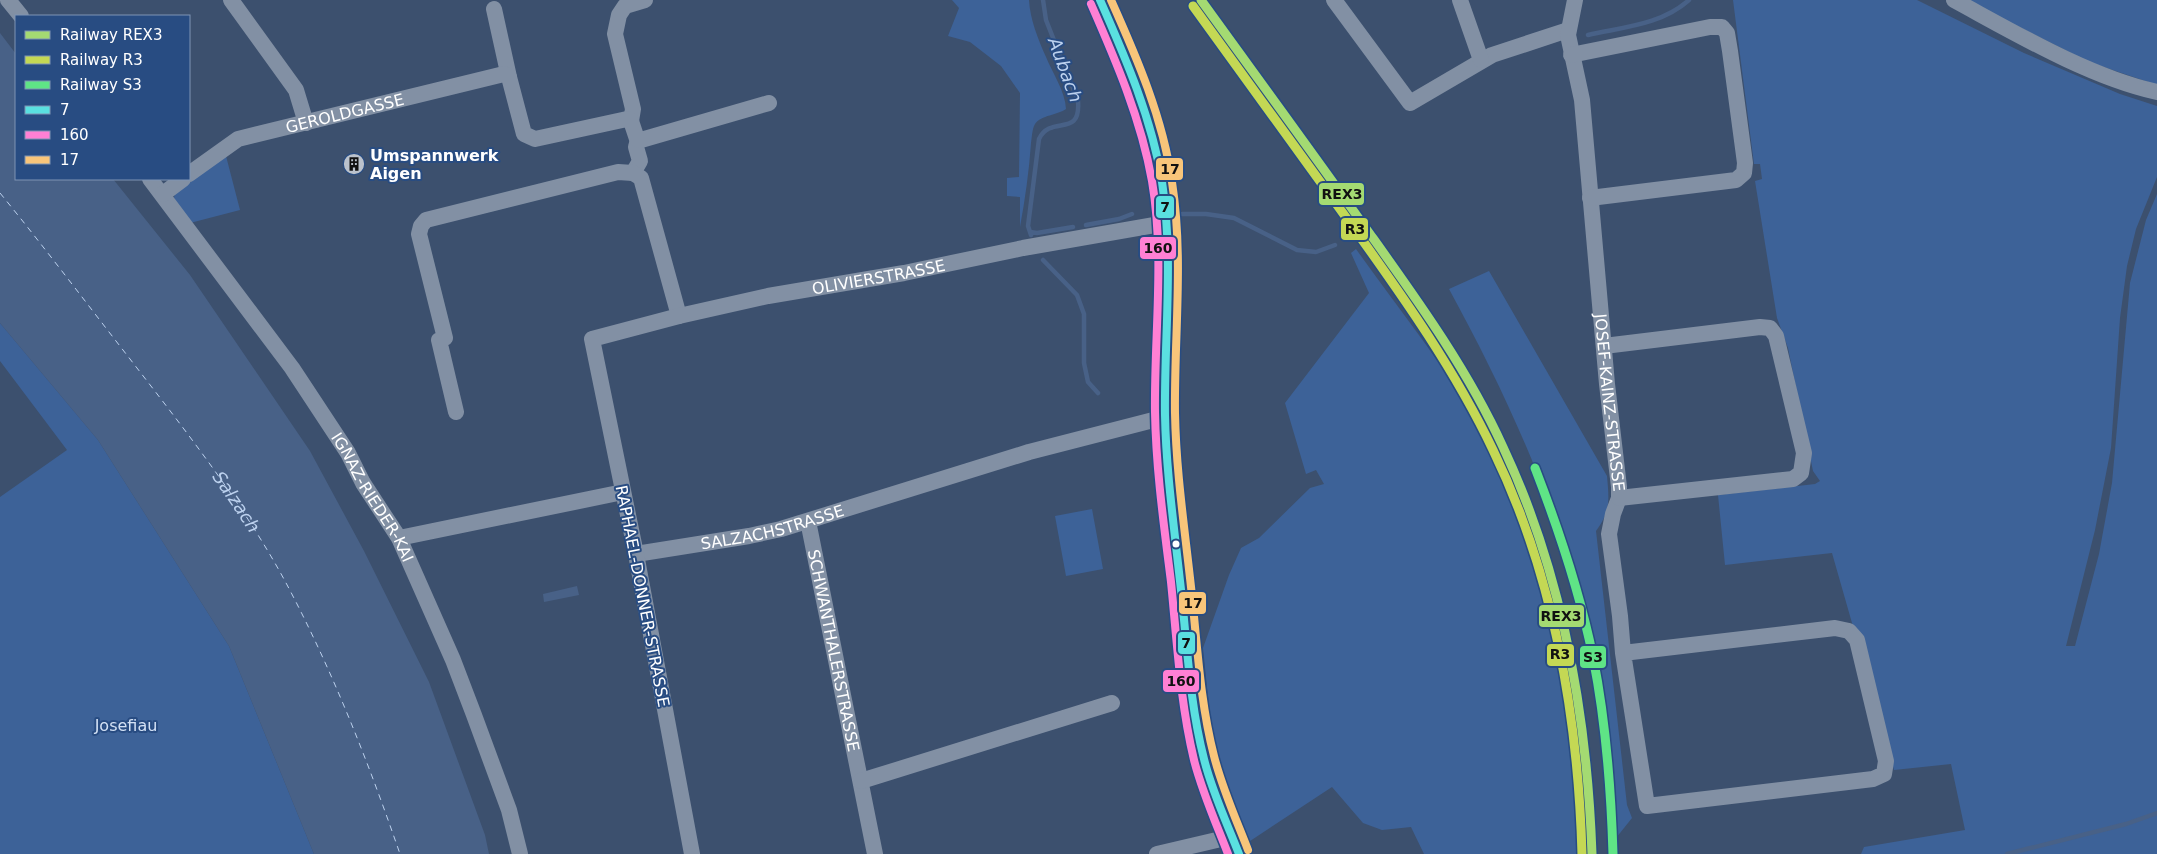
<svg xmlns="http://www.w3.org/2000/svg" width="2157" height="854" font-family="'DejaVu Sans',sans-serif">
<rect width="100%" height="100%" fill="#3c506e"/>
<path fill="#3d6298" d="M952 0H1029C1030 19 1038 39 1046 57 1053 74 1065 91 1066 109 1058 115 1041 115 1035 124 1032 129 1032 137 1031 143 1029 172 1025 199 1020 227V197L1007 196V178L1019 177 1020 93 1001 66 970 42 948 36 959 8Z
M1733 0H1917L2024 53 2120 94 2157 106V177L2136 229 2127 266 2120 318 2111 448 2095 530 2066 646H2075L2099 554 2112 483 2130 283 2146 220 2157 194V854H1861L1864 847 1965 830 1951 764 1894 770 1832 553 1725 565 1718 495 1815 484 1820 481 1813 471 1788 348 1777 318 1755 181 1762 179 1760 164H1754Z
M1965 0H2157V85L2089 62Z
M226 156 240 210 190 223 174 198 175 193Z
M1356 249C1398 308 1445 366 1481 429 1541 535 1568 661 1578 782 1580 806 1579 830 1580 854H1424L1411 827 1382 830 1363 823 1332 787 1244 845 1214 754 1203 648 1229 575 1241 548 1259 538 1310 488 1324 484 1316 470 1306 474 1285 403 1369 293 1351 253Z
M1489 271 1607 476C1609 499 1611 511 1596 531L1627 805 1632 818 1612 843C1607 760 1599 677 1578 596 1550 489 1502 386 1449 289Z
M0 323 98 440 229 646 314 854H0V497L67 450 0 361Z
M1092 509 1103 569 1066 576 1055 516Z"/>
<path fill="#486187" d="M0 33 16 54V179H113L190 275 310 451 364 551 429 682 485 835 489 854H314L229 646 98 440 0 323Z
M577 586 579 595 544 602 543 594Z"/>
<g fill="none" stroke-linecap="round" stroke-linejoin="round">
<path stroke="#486187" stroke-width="4.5" d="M1588 35C1623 27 1661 25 1689 0
M1182 214H1206L1234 218 1297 250 1316 252 1335 245
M1086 225 1119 219 1132 214
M1030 232 1037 233 1073 227
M1031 235 1028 226 1039 139C1051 114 1081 139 1078 101L1046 20 1043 0
M1043 260 1077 295 1084 314V363L1088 382 1098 393
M2007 854 2126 824 2157 813"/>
<path stroke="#bcd1ee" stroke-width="1" stroke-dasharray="6 5" stroke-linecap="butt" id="s1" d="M0 193C45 248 87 304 130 359 185 430 242 502 285 581 331 667 368 761 400 854"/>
<g stroke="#8290a4" stroke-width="16">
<path d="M8 0 21 16"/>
<path d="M231 0 296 90 306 123"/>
<path d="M1334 0 1410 103 1492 55 1568 30"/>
<path d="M1460 0 1481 60"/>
<path id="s2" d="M1575 0 1568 35 1582 100 1607 384 1619 487V498L1613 514 1609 534 1620 616 1623 653 1647 806 1873 779 1884 774 1886 761 1857 640 1849 631 1835 628 1623 653"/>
<path d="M1954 0C2015 33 2089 77 2157 92"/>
<path d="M494 9 509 77"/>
<path d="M1571 55 1710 27H1722L1727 33 1730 51 1745 163 1744 173 1736 180 1590 198"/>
<path d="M631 121 633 109 615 34 619 15 625 6 645 0"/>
<path d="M633 173 640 161 636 147 638 140"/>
<path id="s3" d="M189 174 238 139 504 74 509 77 524 134 535 139 627 119 631 121 637 139 641 140 769 103"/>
<path id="s4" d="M150 179 292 368 348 453 363 483 399 538 453 660 474 715 509 810 520 854"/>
<path d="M163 194 183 179"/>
<path d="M1604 346 1760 327 1770 328 1776 336 1804 453 1801 473 1793 479 1619 498"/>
<path d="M456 412 439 340 445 338 419 234 421 226 426 220 618 172 633 173 641 178 679 316"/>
<path id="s5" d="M808 521 875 854"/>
<path d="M399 538 623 492"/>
<path id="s6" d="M636 554 749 536 781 529 1029 452 1165 417"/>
<path d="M861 781 1112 703"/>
<path id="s7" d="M692 854 636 554 592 339 679 316 768 296 904 273 1023 248 1166 223"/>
<path d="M1157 854 1221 839 1233 838"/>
</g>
<path stroke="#7d8ca0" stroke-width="22" d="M1100 0C1126 59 1152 119 1162 182 1175 260 1163 337 1165 415 1166 477 1176 540 1183 603 1189 655 1192 708 1204 759 1213 792 1227 823 1239 854"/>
<g stroke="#284c82" stroke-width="11">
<path id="bus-1" d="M1100 0C1126 59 1152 119 1162 182 1174 259 1164 337 1165 415 1166 470 1174 526 1180 581 1187 640 1189 701 1204 759 1212 792 1227 823 1239 854"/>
</g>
<g stroke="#284c82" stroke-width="11">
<path id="bus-2" d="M1091 4C1116 61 1141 119 1152 181 1165 257 1154 336 1155 412 1156 469 1164 526 1171 582 1177 641 1180 702 1194 760 1202 792 1216 823 1228 854"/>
</g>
<g stroke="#284c82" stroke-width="11">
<path id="bus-3" d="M1111 0C1137 58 1163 118 1172 182 1184 259 1174 336 1175 413 1176 469 1184 524 1190 578 1197 637 1199 698 1214 756 1222 788 1236 819 1248 850"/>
</g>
<use href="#bus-1" stroke="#5ae0e0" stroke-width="8"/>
<use href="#bus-2" stroke="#ff80d4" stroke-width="8"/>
<use href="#bus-3" stroke="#f8c57a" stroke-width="8"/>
<g stroke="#284c82" stroke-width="12">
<path id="rail-1" d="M1201 0C1256 76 1311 151 1365 227 1415 297 1467 368 1503 447 1563 575 1587 713 1592 854"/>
</g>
<g stroke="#284c82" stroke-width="12">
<path id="rail-2" d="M1193 6C1246 80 1300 153 1353 227 1404 298 1455 370 1493 450 1554 576 1578 715 1582 854"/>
</g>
<g stroke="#284c82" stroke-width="12">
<path id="rail-3" d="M1535 468C1559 530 1580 593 1593 657 1606 722 1611 788 1613 854"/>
</g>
<use href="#rail-1" stroke="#a4da72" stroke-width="9"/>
<use href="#rail-2" stroke="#c4d854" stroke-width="9"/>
<use href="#rail-3" stroke="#5fe486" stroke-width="9"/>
</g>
<defs>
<g id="building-disc" transform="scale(1.125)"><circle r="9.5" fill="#bbc2cc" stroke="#284c82"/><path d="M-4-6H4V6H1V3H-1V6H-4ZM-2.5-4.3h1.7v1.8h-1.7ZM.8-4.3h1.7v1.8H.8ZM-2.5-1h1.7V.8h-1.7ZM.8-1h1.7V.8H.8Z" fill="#111"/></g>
</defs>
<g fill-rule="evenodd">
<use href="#building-disc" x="354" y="164"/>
</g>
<circle fill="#fff" stroke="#284c82" stroke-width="2" cx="1176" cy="544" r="4.5"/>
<g text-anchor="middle" stroke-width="4" stroke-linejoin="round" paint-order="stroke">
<g font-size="16" fill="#fff" stroke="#284c82">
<text dy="6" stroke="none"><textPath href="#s3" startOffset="170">GEROLDGASSE</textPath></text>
<text dy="6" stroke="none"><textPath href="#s7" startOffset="818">OLIVIERSTRASSE</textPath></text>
<text dy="6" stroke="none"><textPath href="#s2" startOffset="406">JOSEF-KAINZ-STRASSE</textPath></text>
<text dy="6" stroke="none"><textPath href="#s4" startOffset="389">IGNAZ-RIEDER-KAI</textPath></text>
<text dy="6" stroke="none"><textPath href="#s6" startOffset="139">SALZACHSTRASSE</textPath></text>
<text transform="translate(643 596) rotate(79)" y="6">RAPHAEL-DONNER-STRASSE</text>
<text dy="6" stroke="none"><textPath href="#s5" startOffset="132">SCHWANTHALERSTRASSE</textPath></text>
</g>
<g font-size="16" font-weight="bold" fill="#fff" stroke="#284c82" text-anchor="start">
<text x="370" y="161">Umspannwerk<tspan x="370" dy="18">Aigen</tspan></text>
</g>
<g font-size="16" fill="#d3e1f5" stroke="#284c82">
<text x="126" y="731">Josefiau</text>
</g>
<g font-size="18" font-style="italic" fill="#bcd1ee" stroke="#284c82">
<text transform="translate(1065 70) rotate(70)" y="6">Aubach</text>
<text dy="6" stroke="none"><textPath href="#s1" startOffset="389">Salzach</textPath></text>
</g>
</g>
<g stroke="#284c82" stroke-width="2">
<rect x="1155" y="157" width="29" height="24" rx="5" fill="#f8c57a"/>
<rect x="1318" y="182" width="47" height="24" rx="5" fill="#a4da72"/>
<rect x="1155" y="195" width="20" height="24" rx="5" fill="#5ae0e0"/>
<rect x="1340" y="217" width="29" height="24" rx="5" fill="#c4d854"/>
<rect x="1139" y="236" width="38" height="24" rx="5" fill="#ff80d4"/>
<rect x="1178" y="591" width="29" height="24" rx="5" fill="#f8c57a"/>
<rect x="1538" y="604" width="47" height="24" rx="5" fill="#a4da72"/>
<rect x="1177" y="631" width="19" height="24" rx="5" fill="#5ae0e0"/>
<rect x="1546" y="643" width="29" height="24" rx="5" fill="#c4d854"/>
<rect x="1579" y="645" width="28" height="24" rx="5" fill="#5fe486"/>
<rect x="1162" y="669" width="38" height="24" rx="5" fill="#ff80d4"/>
</g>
<g font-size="14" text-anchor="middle" font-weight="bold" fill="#111">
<text x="1170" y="174">17</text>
<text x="1342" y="199">REX3</text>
<text x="1165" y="212">7</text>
<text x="1355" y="234">R3</text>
<text x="1158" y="253">160</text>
<text x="1193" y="608">17</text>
<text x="1561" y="621">REX3</text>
<text x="1186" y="648">7</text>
<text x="1560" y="659">R3</text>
<text x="1593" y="662">S3</text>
<text x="1181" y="686">160</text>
</g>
<rect x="15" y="15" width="175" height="165" fill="#284c82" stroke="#7e94b4"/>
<rect x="25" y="31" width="25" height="8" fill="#a4da72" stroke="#7e94b4"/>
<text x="60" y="40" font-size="15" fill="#ffffff">Railway REX3</text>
<rect x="25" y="56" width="25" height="8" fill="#c4d854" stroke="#7e94b4"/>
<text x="60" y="65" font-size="15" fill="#ffffff">Railway R3</text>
<rect x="25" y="81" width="25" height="8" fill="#5fe486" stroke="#7e94b4"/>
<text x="60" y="90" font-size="15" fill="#ffffff">Railway S3</text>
<rect x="25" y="106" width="25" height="8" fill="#5ae0e0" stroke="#7e94b4"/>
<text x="60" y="115" font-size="15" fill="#ffffff">7</text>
<rect x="25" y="131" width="25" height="8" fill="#ff80d4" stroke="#7e94b4"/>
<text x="60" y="140" font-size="15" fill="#ffffff">160</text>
<rect x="25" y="156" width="25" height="8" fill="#f8c57a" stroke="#7e94b4"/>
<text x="60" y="165" font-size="15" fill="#ffffff">17</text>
</svg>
